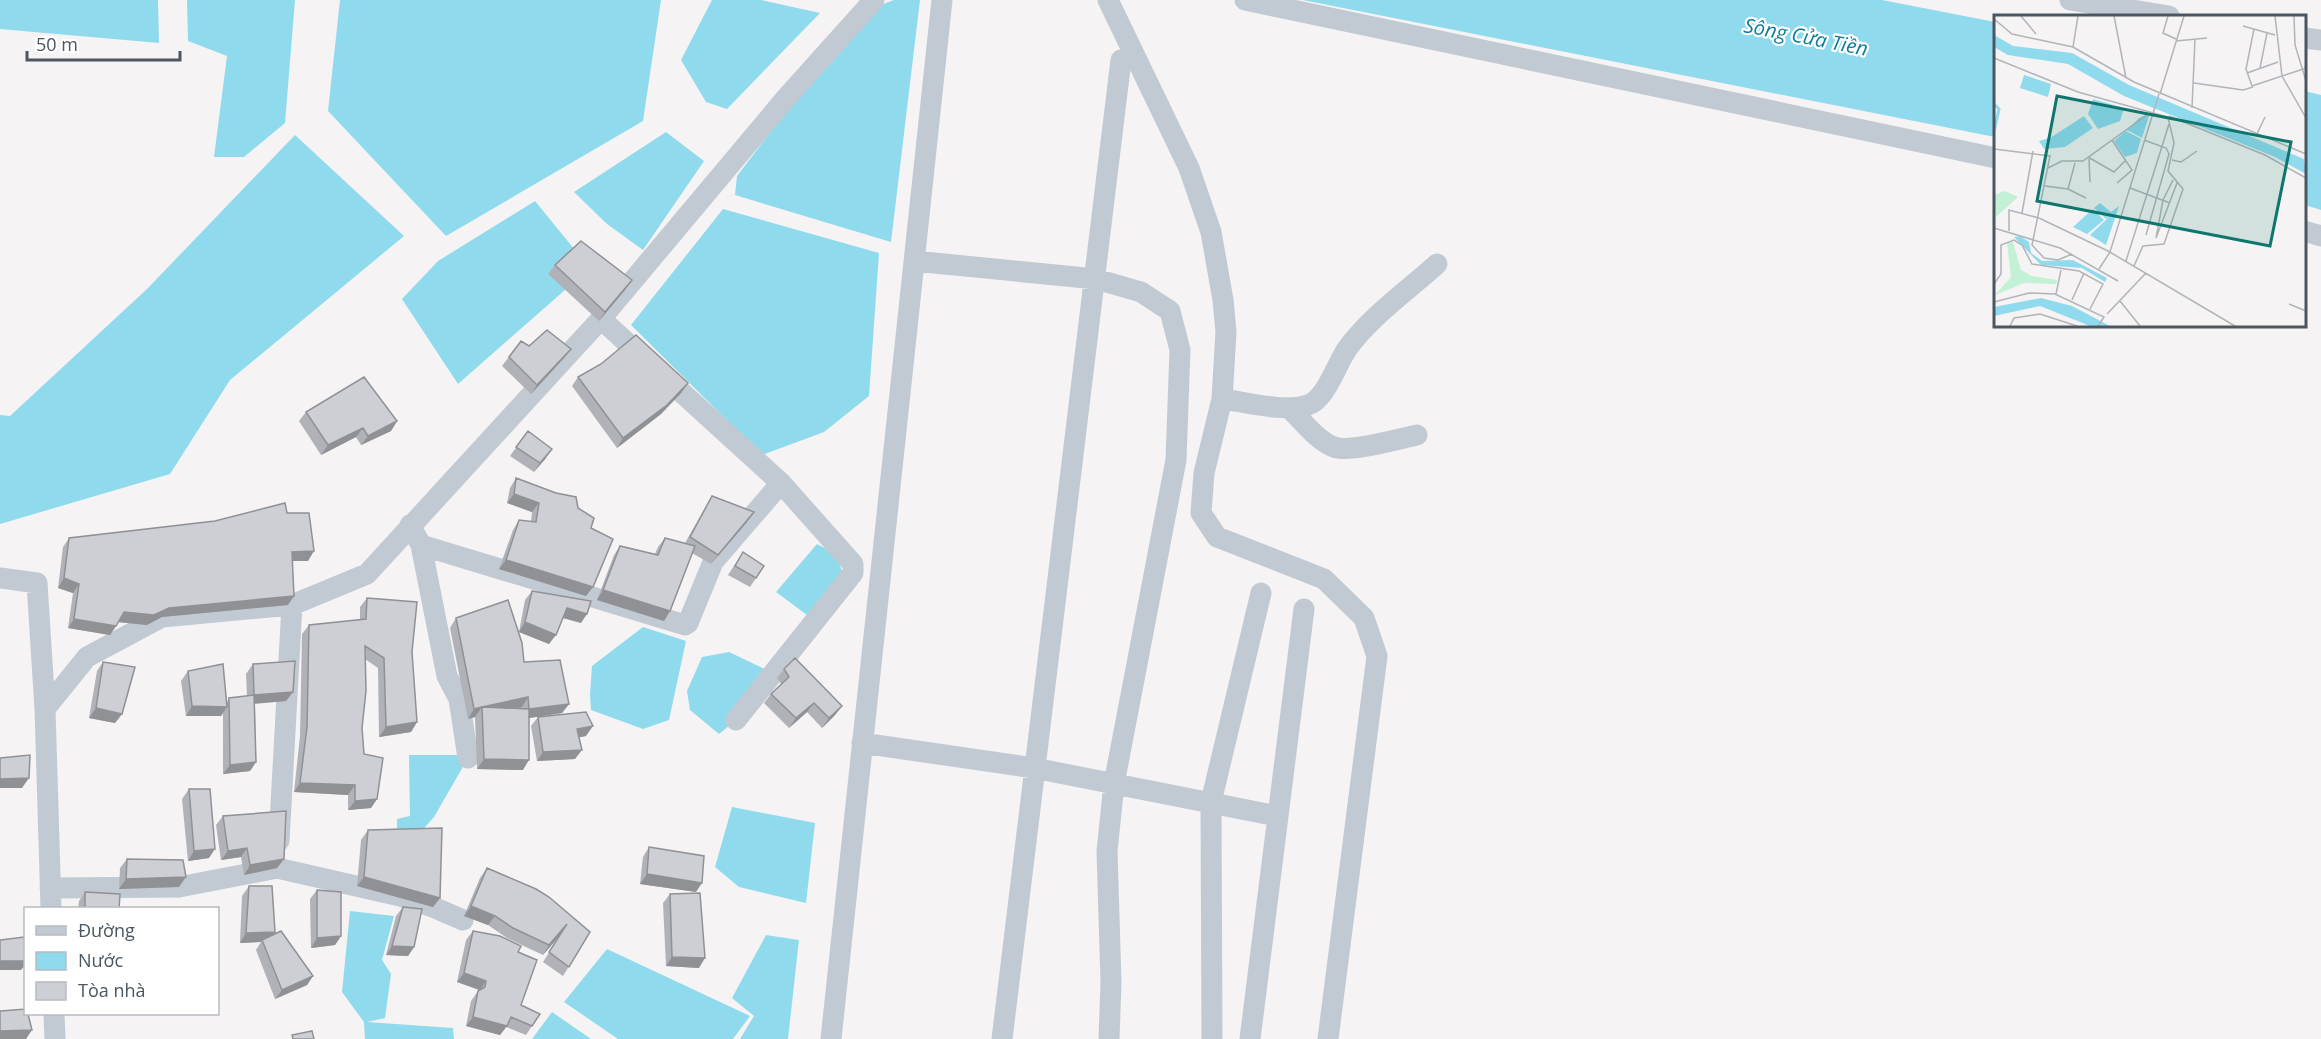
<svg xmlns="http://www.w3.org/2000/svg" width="2321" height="1039" font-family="'Open Sans',sans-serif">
<rect width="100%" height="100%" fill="#f5f3f3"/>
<path fill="#90daee" d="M0 0H158L159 43 0 29Z
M187 0H295L285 123 244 157H214L227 56 188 41Z
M340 0H661L643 121 446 236 328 111Z
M712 0H761L820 13 727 109 706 102 681 60Z
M894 0H920L891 242 735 195 737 176 827 58 878 6Z
M1303 0H1882L1995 22V137Z
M2304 91 2321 95V210L2305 205Z
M666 132 704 161 643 250 607 224 574 192Z
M295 135 404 236 230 380 170 474 0 524V415L10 416 147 289Z
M535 201 575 250 565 290 458 384 402 299 438 261Z
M723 209 879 253 869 396 824 432 762 455 631 325Z
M817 544 836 554 842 571 811 618 776 592Z
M643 627 686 641 669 720 643 729 591 710 590 694 592 666Z
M729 652 773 673 736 720 719 734 690 710 687 691 702 657Z
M409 755H468V758L434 817 418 835 397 834V819L410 816Z
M732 807 815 823 806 903 739 887 715 867Z
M350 911 394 916 382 960 391 974 385 1018 367 1022 453 1028 454 1039H365L364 1022 342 992Z
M766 935 799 940 788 1039H740L754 1016 732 998Z
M607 949 750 1016 733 1039H618L564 1002Z
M552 1012 591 1039H532Z"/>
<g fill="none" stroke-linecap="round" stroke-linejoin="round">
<path stroke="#c1cad2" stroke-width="21" d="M1108 0 1189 168 1211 232 1223 300 1226 332 1222 399 1204 473 1201 513 1217 537 1324 579 1364 618 1377 656 1328 1039
M1245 0 1996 158
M2070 0 2169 16
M2304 38 2321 40
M2304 231 2321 236
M914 261 1096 279 1141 292 1170 311 1180 350 1176 460 1114 784 1107 851 1111 982 1109 1039
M601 319 781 483 853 564V573L736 720
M1222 399C1246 402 1285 413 1308 405 1326 399 1336 365 1347 349 1370 317 1407 291 1437 264
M1289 408C1302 420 1317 441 1334 447 1350 453 1398 439 1417 435
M410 525 421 545 685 625 688 623 713 562 781 483
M421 545 447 676 459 699 468 758
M0 578 37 583 45 709 51 908
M45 709 87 657 162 617 292 605 367 574 599 321 786 98 874 0
M862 743 1034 768 1277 816
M279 841 292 605
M50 888 179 887 277 868 400 896 433 907 463 920
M54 1014 55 1039
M831 1039 942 0
M1002 1039 1121 60
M1212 1039 1211 802 1261 593
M1250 1039 1304 609"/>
</g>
<path fill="#b0b2b7" d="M555 265 625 290 599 321 548 274Z
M521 341 529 346 571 349 564 358 531 394 502 366Z
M578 377 682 392 661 414 617 448 572 386Z
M306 412 397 421 391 431 361 445 356 437 321 455 299 421Z
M528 431 546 458 534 472 510 456Z
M516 478 578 508 591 528 586 596 499 569 513 530 519 520 531 522 532 512 507 503 510 488Z
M712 496 747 522 711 564 692 553 670 611 664 621 597 600 614 555 620 546 655 554 658 547 665 538 685 543 706 506Z
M287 513 308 561H292L288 605 162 617 147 625 119 622 110 635 68 628 73 593 58 588 63 547 69 538Z
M743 552 756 578 750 587 728 575Z
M532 591 581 623 563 618 549 644 519 632 525 600Z
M367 598 412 652 417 722 411 732 379 737 378 668 365 659 362 728 364 754 377 799 371 808 348 810V795L294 792 300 736 302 634 309 625 360 620V607Z
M456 618 524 662 569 704 562 713 529 718 523 770 477 769 475 717 468 719 450 628Z
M103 662 122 714 115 723 89 718 97 671Z
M253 664 293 692 286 701 255 704 256 762 250 771 223 774V713L221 716H186L181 681 188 671 227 702 229 698 247 696 246 674Z
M784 669 842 706 835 715 822 728 807 712 789 728 764 703 771 694 781 684 777 678Z
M538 717 586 736 579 737 575 759 537 761 531 726Z
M189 789 209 858 188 861 182 799Z
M223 816 284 859 277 868 244 875 241 857 221 860 216 825Z
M368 830 440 898 433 907 357 886 361 840Z
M649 847 696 892 640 884 643 857Z
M127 859 179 887 119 889 120 868Z
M487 868 590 932 563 976 543 962 561 934 543 955 507 938 488 925 464 916 480 878Z
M249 886 273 935 313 976 307 985 275 999 256 950 261 942 240 943 242 896Z
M317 890 341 936 335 945 311 948 310 899Z
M85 892 119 909H78L79 901Z
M670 894 699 968 666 966 663 903Z
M403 907 414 947 408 956 386 955 396 916Z
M473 931 518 952 521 1005 540 1014 526 1035 506 1027 500 1035 466 1026 471 1001 478 991 479 990 457 982 466 940Z"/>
<path fill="#909195" d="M632 280 625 290 599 321 605 312Z
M571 349 564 358 531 394 537 385Z
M688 383 682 392 661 414 617 448 623 438Z
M397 421 391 431 361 445 368 436Z
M363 428 356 437 321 455 328 445Z
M552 449 546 458 534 472 540 463Z
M514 494 539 503 532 512 507 503Z
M754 512 747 522 711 564 718 555Z
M314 551 308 561H285L292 552Z
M506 560 593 587 586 596 499 569Z
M64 578 79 584 73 593 58 588Z
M603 590 670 611 664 621 597 600Z
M294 596 288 605 162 617 147 625 117 622 124 612Z
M567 608 587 614 581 623 560 617Z
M74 619 116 626 110 635 68 628Z
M525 622 556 635 549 644 519 632Z
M293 692 286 701 248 704 254 695Z
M528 697 522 707 482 715V707Z
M814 703 807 712 789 728 796 718Z
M569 704 562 713 523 719 529 709Z
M192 706 227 707 221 716H186Z
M842 706 835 715 822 728 829 718Z
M482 707 475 717 468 719 474 709Z
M96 708 122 714 115 723 89 718Z
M417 722 411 732 379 737 386 727Z
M593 726 586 736 570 739 577 729Z
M582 750 575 759 537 761 543 752Z
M484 759 529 760 523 770 477 769Z
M256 762 250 771 223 774 230 765Z
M29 778 22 788H0V779Z
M300 783 355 785 348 795 294 792Z
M377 799 371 808 348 810 355 801Z
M247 848 241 857 221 860 228 851Z
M215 849 209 858 188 861 194 851Z
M284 859 277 868 244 875 250 865Z
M647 874 702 883 696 892 640 884Z
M186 877 179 887 119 889 126 879Z
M364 877 440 898 433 907 357 886Z
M471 906 495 916 488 925 464 916Z
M567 924 561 934 543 955 549 945Z
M275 932 268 942 262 940 261 942 240 943 246 933Z
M341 936 335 945 311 948 317 938Z
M392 946 414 947 408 956 386 955Z
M672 957 705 958 699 968 666 966Z
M0 961H26V964L21 970H0Z
M464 973 486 981 480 990 457 982Z
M313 976 307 985 275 999 282 990Z
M473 1017 507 1026 500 1035 466 1026Z
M32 1030 26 1039H0V1031Z"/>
<path fill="#cdcfd5" stroke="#909195" stroke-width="1.5" d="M581 241 632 280 605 312 555 265Z
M547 330 571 349 537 385 509 357 521 341 529 346Z
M636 335 688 383 667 405 623 438 578 377 601 364Z
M364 377 397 421 368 436 363 428 328 445 306 412Z
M528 431 552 449 540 463 516 447Z
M516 478 556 493 576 497 578 508 594 518 591 528 613 539 593 587 506 560 519 520 536 522 539 503 514 494Z
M712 496 754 512 718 555 690 537Z
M285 503 287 513H309L314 551 292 552 294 596 169 608 154 615 124 612 116 626 74 619 79 584 64 578 69 538 215 521Z
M665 538 695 546 670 611 603 590 620 546 658 555Z
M743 552 764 566 756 578 735 566Z
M532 591 591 601 587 614 567 608 556 635 525 622Z
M367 598 417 602 412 652 417 722 386 727 384 658 365 646 366 691 362 728 364 754 383 758 377 799 355 801V785L300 783 307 727 309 625 366 619Z
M508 600 522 643 524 662 560 660 569 704 529 709 528 697 482 707 529 709V760L484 759 482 707 474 709 456 618Z
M795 658 842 706 829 718 814 703 796 718 771 694 789 677 784 669Z
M295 661 293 692 254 695 253 664Z
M103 662 135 667 122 714 96 708Z
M223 664 227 707 192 706 188 671Z
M254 695 256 762 230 765 229 698Z
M586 712 593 726 577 729 582 750 543 752 538 717Z
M30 755 29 778 0 779V758Z
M189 789H210L215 849 194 851Z
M286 811 284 859 250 865 247 848 228 851 223 816Z
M442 828 440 898 364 877 368 830Z
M649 847 704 856 702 883 647 874Z
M127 859 183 860 186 877 126 879Z
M487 868 536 889 549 897 590 932 569 967 549 952 567 924 549 945 513 928 495 916 471 906Z
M249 886H272L275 932 246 933Z
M317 890 341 892V936L317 938Z
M85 892 120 894 119 909H85Z
M700 893 705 958 672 957 670 894Z
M403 907 422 909 414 947 392 946Z
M281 931 313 976 282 990 262 940Z
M473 931 500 936 521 946 518 952 537 960 521 1005 540 1014 532 1026 511 1017 507 1026 473 1017 478 991 485 987 486 981 464 973Z
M24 937 26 947V961H0V940Z
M26 1009V1014H28L32 1030 0 1031V1011Z
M312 1031 314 1039H293L292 1035Z"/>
<g text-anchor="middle" stroke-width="4.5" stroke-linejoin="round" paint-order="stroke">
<g font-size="20" font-style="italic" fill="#0c7c9b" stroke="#fff">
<text transform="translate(1806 37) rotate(11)" y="7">Sông Cửa Tiền</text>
</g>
</g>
<g transform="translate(1994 15)">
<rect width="312" height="312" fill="#f5f3f3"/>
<path d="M11 176 24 182 2 202 0 180ZM19 227 27 255 38 261 63 265 62 269 30 268 1 280 17 262 13 228Z" fill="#c3f1d5"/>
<path d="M0 20 19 31 78 38 135 70 310 144 312 159 281 142 130 81 74 49 14 40 0 32ZM30 60 57 69 54 82 26 73ZM99 84 130 93 126 106 104 114 94 99ZM156 98 148 123 133 115 145 103ZM90 101 99 113 71 132 50 134 45 126 56 123ZM132 116 147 124 143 138 131 142 120 126ZM106 188 117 197 125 191 112 230 96 220 115 202 112 204 100 193ZM99 194 110 205 93 219 79 212ZM26 221 35 227 37 238 48 246 79 245 113 263 111 267 88 253 47 250 20 222ZM47 283 78 291 116 311H96L46 291 0 301V292Z" fill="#90daee"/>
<path fill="none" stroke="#90daee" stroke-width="3" d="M0 89 5 94 0 116"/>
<path fill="none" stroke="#b1b4b9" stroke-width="1.5" d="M27 1 42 19M120 1 132 63M174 1 169 18 182 24M281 1 288 61 312 103M300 1 301 30 312 66M0 4 18 19 79 32 140 67 312 139M249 11 281 20M260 14 252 54 258 71 312 53M182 26 213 23M79 32 84 1M0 43 84 77 174 102 180 128 174 156 189 174 170 229 149 231 140 251M266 53 273 18M253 58 284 47M200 68 249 75 259 72M166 79 190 1M198 93 201 24M175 101 271 140 312 163M263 119 271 102M118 125 138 155 123 168M150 125 172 133 175 139 152 220M0 134 56 141 38 230 50 243 64 245 78 239M94 142 120 157 132 145M95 144 96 167M178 145 187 147 203 136M54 153 68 146H89L157 97M179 165 169 185 162 223 183 168M51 171 74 174 92 183M136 173 176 188M74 174 81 148M28 198 39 136M0 213 66 233 124 266M15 216V195L45 203 114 236 241 311M132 246 175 109M105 254 116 237 165 79M0 269 7 259V230L20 225 28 230 38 249 85 256 109 269 96 294M62 279 67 255M78 285 90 258M126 286 146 311M0 287 35 278 61 279 110 302 104 311M295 289 312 296M113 299 152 258M16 311 20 303 46 299 83 311"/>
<path fill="#0f766e" fill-opacity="0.15" stroke="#0f766e" stroke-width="3" d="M63 81 297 127 276 231 43 186Z"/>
<rect width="312" height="312" fill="none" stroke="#4a5661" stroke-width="3"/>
</g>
<rect x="24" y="907" width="195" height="108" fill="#ffffff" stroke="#b7bbc0" stroke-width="1.5"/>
<rect x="36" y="926" width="30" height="9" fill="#c1cad2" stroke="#b7bbc0" stroke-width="1.5"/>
<text x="78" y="937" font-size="18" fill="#4a5661">Đường</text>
<rect x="36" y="952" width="30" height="18" fill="#90daee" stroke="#b7bbc0" stroke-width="1.5"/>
<text x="78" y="967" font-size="18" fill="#4a5661">Nước</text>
<rect x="36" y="982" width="30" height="18" fill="#cdcfd5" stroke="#b7bbc0" stroke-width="1.5"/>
<text x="78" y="997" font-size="18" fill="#4a5661">Tòa nhà</text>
<path d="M27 51v9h153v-9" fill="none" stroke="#4a5661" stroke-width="3"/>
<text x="36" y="51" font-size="18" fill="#4a5661" stroke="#ffffff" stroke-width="4.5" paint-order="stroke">50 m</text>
</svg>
